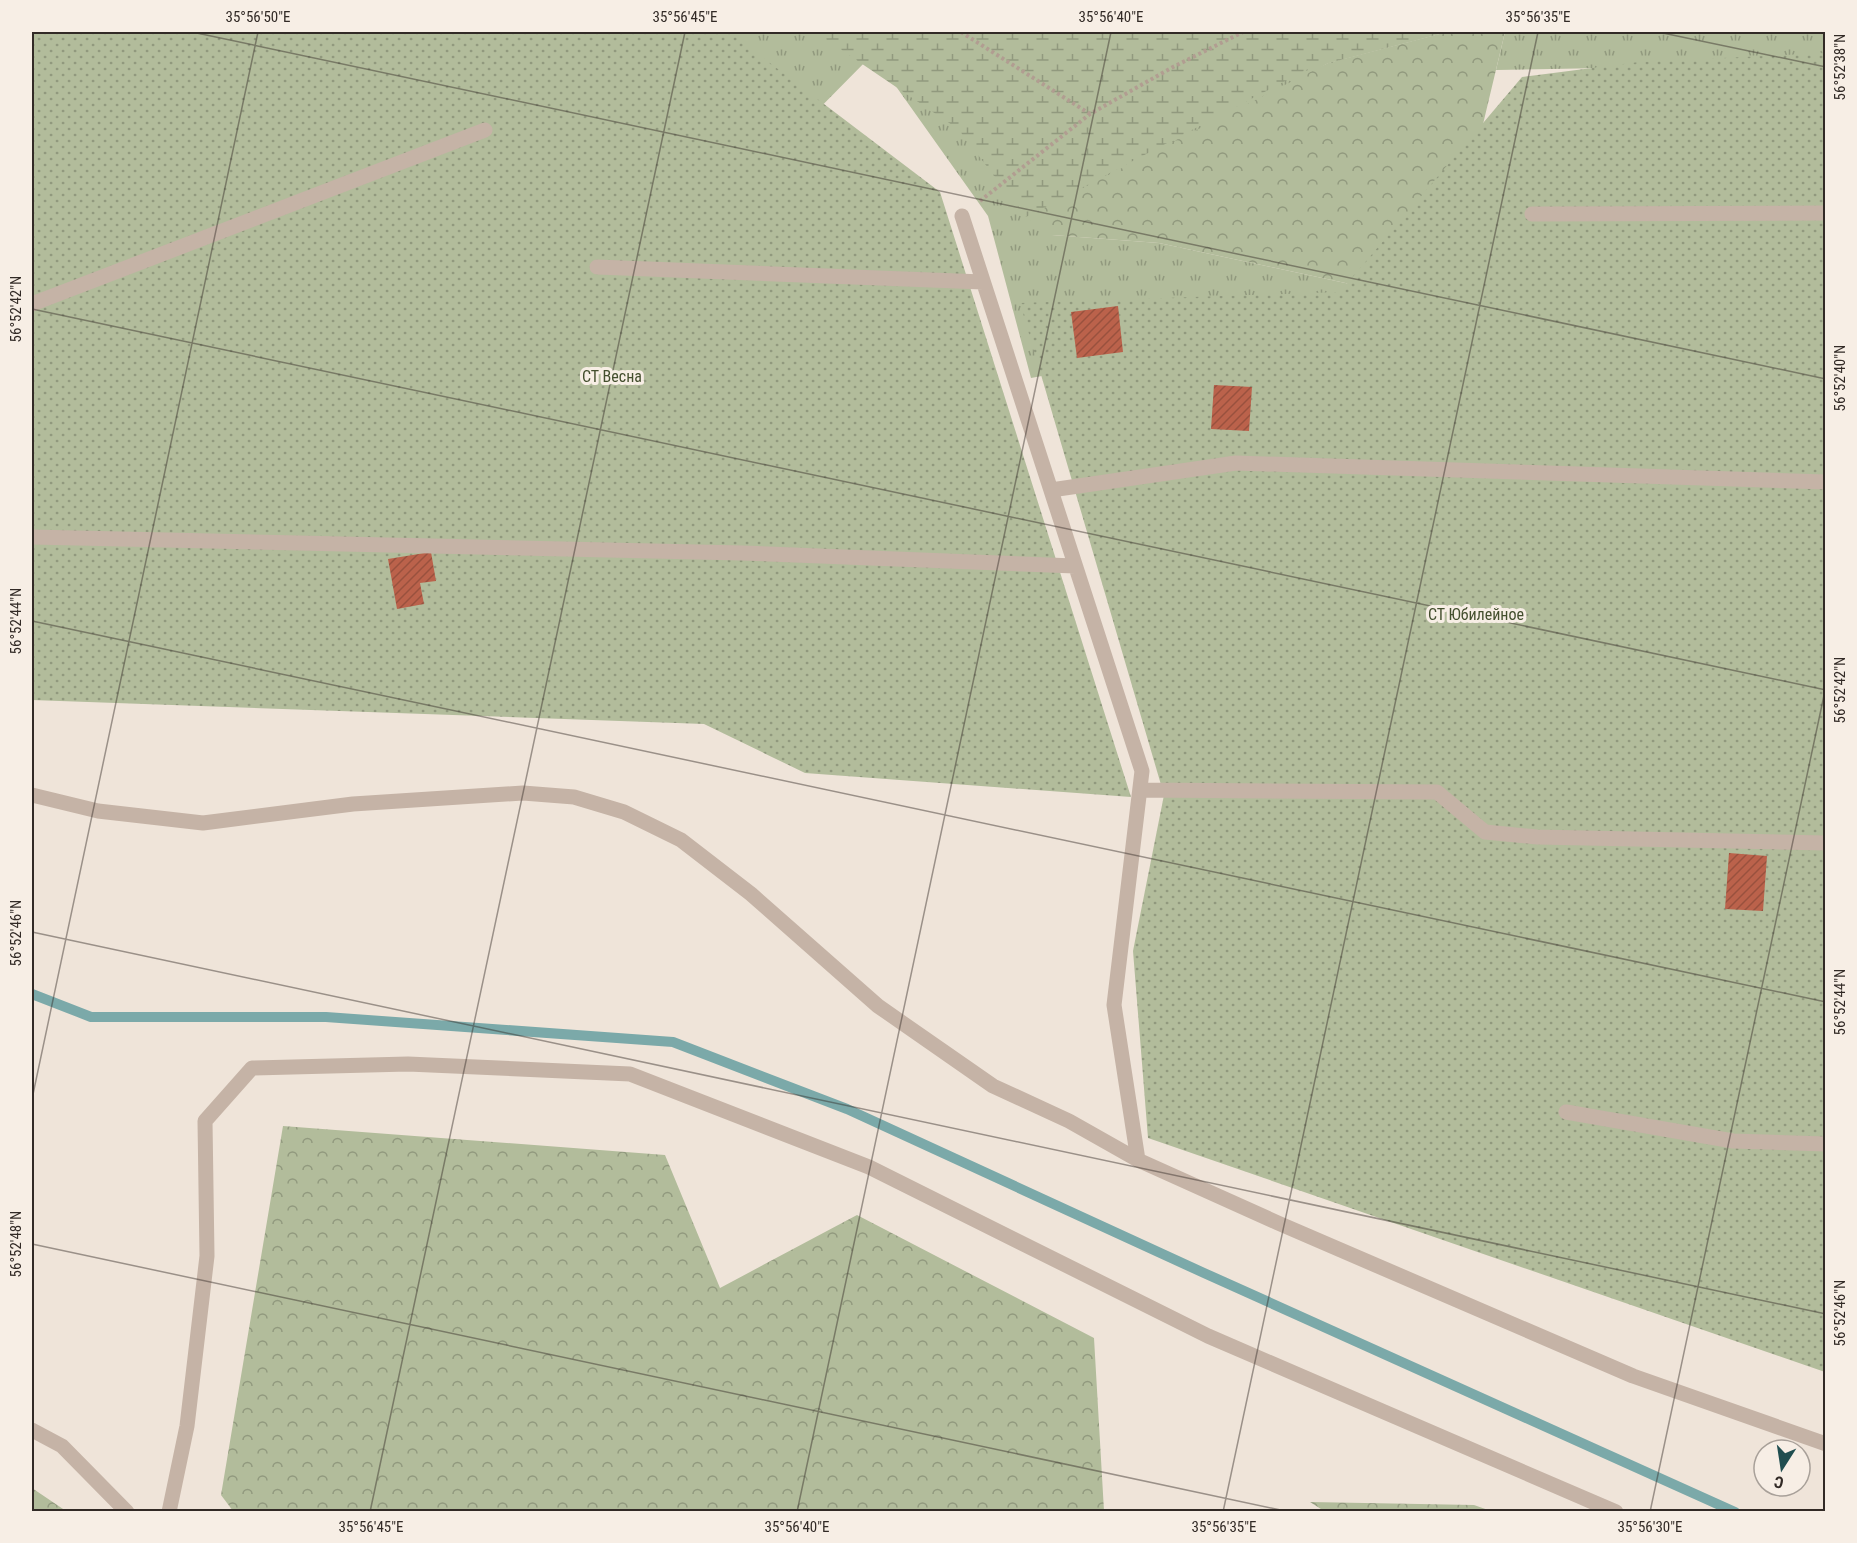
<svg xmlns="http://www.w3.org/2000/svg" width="1857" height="1543" font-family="'Roboto Condensed',sans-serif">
<defs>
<pattern id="grass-tufts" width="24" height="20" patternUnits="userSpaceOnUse" patternTransform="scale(1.5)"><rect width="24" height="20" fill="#b2bc9b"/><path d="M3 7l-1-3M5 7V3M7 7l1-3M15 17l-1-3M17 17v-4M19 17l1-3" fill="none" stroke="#91997e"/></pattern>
<pattern id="forest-crowns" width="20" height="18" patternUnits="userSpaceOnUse" patternTransform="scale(1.5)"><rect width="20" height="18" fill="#b2bc9b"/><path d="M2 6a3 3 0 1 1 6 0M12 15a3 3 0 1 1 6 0" fill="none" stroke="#91997e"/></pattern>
<pattern id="wetland-marsh" width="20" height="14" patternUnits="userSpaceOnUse" patternTransform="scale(1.5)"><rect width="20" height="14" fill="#b2bc9b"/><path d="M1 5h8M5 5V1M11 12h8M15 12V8" fill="none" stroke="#91997e"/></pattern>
<pattern id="park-dots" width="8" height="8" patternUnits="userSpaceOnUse" patternTransform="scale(1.5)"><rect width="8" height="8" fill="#b2bc9b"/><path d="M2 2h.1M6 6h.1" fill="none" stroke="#91997e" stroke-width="1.8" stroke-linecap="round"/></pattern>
<pattern id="building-hatch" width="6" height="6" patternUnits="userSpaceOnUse" patternTransform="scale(1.5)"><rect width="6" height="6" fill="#bb624b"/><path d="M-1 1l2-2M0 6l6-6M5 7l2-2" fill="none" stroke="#99513e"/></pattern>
</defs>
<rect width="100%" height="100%" fill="#efe4d9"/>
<path fill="url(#grass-tufts)" d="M653 32H1447L1328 63 1052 235 1159 243 1438 303 1031 378 988 216 873 54 796 132Z
M1505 32H1825V64L1496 70Z"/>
<path fill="url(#forest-crowns)" d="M1447 32H1505L1463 208 1438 303 1159 243 1052 235 1026 217 1328 63Z
M283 1126 665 1155 720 1288 857 1215 1094 1338 1104 1511H233L221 1495Z
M32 1488 66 1511H32Z
M1310 1502 1474 1505 1491 1511H1324Z"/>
<path fill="url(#wetland-marsh)" d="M815 32H1447L1310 68 1026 217 958 129Z"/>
<path fill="url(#park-dots)" d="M32 32H729L940 192 1131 797 805 773 704 724 32 700Z
M1825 53V1372L1148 1138 1133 951 1164 795 1020 303 1340 292 1522 77 1639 62Z"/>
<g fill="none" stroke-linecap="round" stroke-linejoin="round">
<path stroke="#7ba9a9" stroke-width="10" d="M32 994 91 1017H326L673 1042 847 1109 1204 1273 1735 1512"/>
</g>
<path fill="url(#building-hatch)" d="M1118 306 1123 352 1077 358 1071 312Z
M1214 385 1252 387 1249 431 1211 429Z
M431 552 436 581 420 583 424 604 397 609 388 559Z
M1729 853 1767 856 1763 911 1725 909Z"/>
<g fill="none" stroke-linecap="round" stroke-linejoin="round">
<path stroke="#b19d91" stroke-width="4" stroke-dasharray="3 3" stroke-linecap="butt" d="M961 32 1090 114
M980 201 1090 114 1173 67 1243 32"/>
<path stroke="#c5b3a6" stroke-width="15" d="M1532 214 1826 213
M962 216 1142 771 1114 1005 1138 1160
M597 267 983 282
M32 304 485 130
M1051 490 1236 463 1826 482
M32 537 742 553 1075 566
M1140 790 1437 792 1485 832 1537 837 1826 843
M32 795 98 811 203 823 353 804 523 793 574 797 624 812 681 840 751 894 878 1006 993 1086 1069 1121 1138 1160 1278 1223 1633 1376 1826 1444
M1566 1112 1733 1141 1826 1144
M32 1430 62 1446 127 1512
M169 1512 187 1426 207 1256 205 1121 252 1068 408 1064 630 1074 869 1167 1208 1336 1616 1512"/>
</g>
<path fill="none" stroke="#322a26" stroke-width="1.5" stroke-opacity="0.45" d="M192 32 1826 379M1658 32 1826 67M32 309 1826 690M32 621 1826 1002M32 932 1826 1314M32 1099 258 32M32 1244 1290 1512M370 1512 685 32M797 1512 1111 32M1223 1512 1538 32M1650 1512 1826 686"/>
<g text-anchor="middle" stroke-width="6" stroke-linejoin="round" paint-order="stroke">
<g font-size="16" fill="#434e2d" stroke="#f7eee5">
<text x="612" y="382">СТ Весна</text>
<text x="1476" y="620">СТ Юбилейное</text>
</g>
</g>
<rect width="1857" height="1543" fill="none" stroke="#f7eee5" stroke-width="66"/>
<g transform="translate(1782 1468) rotate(192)"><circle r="28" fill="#f7eee5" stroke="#a8a099" stroke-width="1.5"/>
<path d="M0-4.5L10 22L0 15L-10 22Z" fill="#204e50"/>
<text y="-9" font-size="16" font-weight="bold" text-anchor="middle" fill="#322a26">С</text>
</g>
<rect x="33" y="33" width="1791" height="1477" fill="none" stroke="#322a26" stroke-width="2"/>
<g font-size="15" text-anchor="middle" fill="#322a26">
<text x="258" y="22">35°56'50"E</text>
<text x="685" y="22">35°56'45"E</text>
<text x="1111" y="22">35°56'40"E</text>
<text x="1538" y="22">35°56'35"E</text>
<text transform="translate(1840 67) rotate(-90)" y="5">56°52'38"N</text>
<text transform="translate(16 309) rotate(-90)" y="5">56°52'42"N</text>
<text transform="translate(1840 378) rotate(-90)" y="5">56°52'40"N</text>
<text transform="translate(16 621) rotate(-90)" y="5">56°52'44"N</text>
<text transform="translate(1840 690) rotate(-90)" y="5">56°52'42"N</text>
<text transform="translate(16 933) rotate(-90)" y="5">56°52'46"N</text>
<text transform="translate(1840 1002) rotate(-90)" y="5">56°52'44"N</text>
<text transform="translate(16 1244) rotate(-90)" y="5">56°52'48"N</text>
<text transform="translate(1840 1313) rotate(-90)" y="5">56°52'46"N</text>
<text x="371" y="1532">35°56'45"E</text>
<text x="797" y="1532">35°56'40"E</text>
<text x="1224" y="1532">35°56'35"E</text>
<text x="1650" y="1532">35°56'30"E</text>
</g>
</svg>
